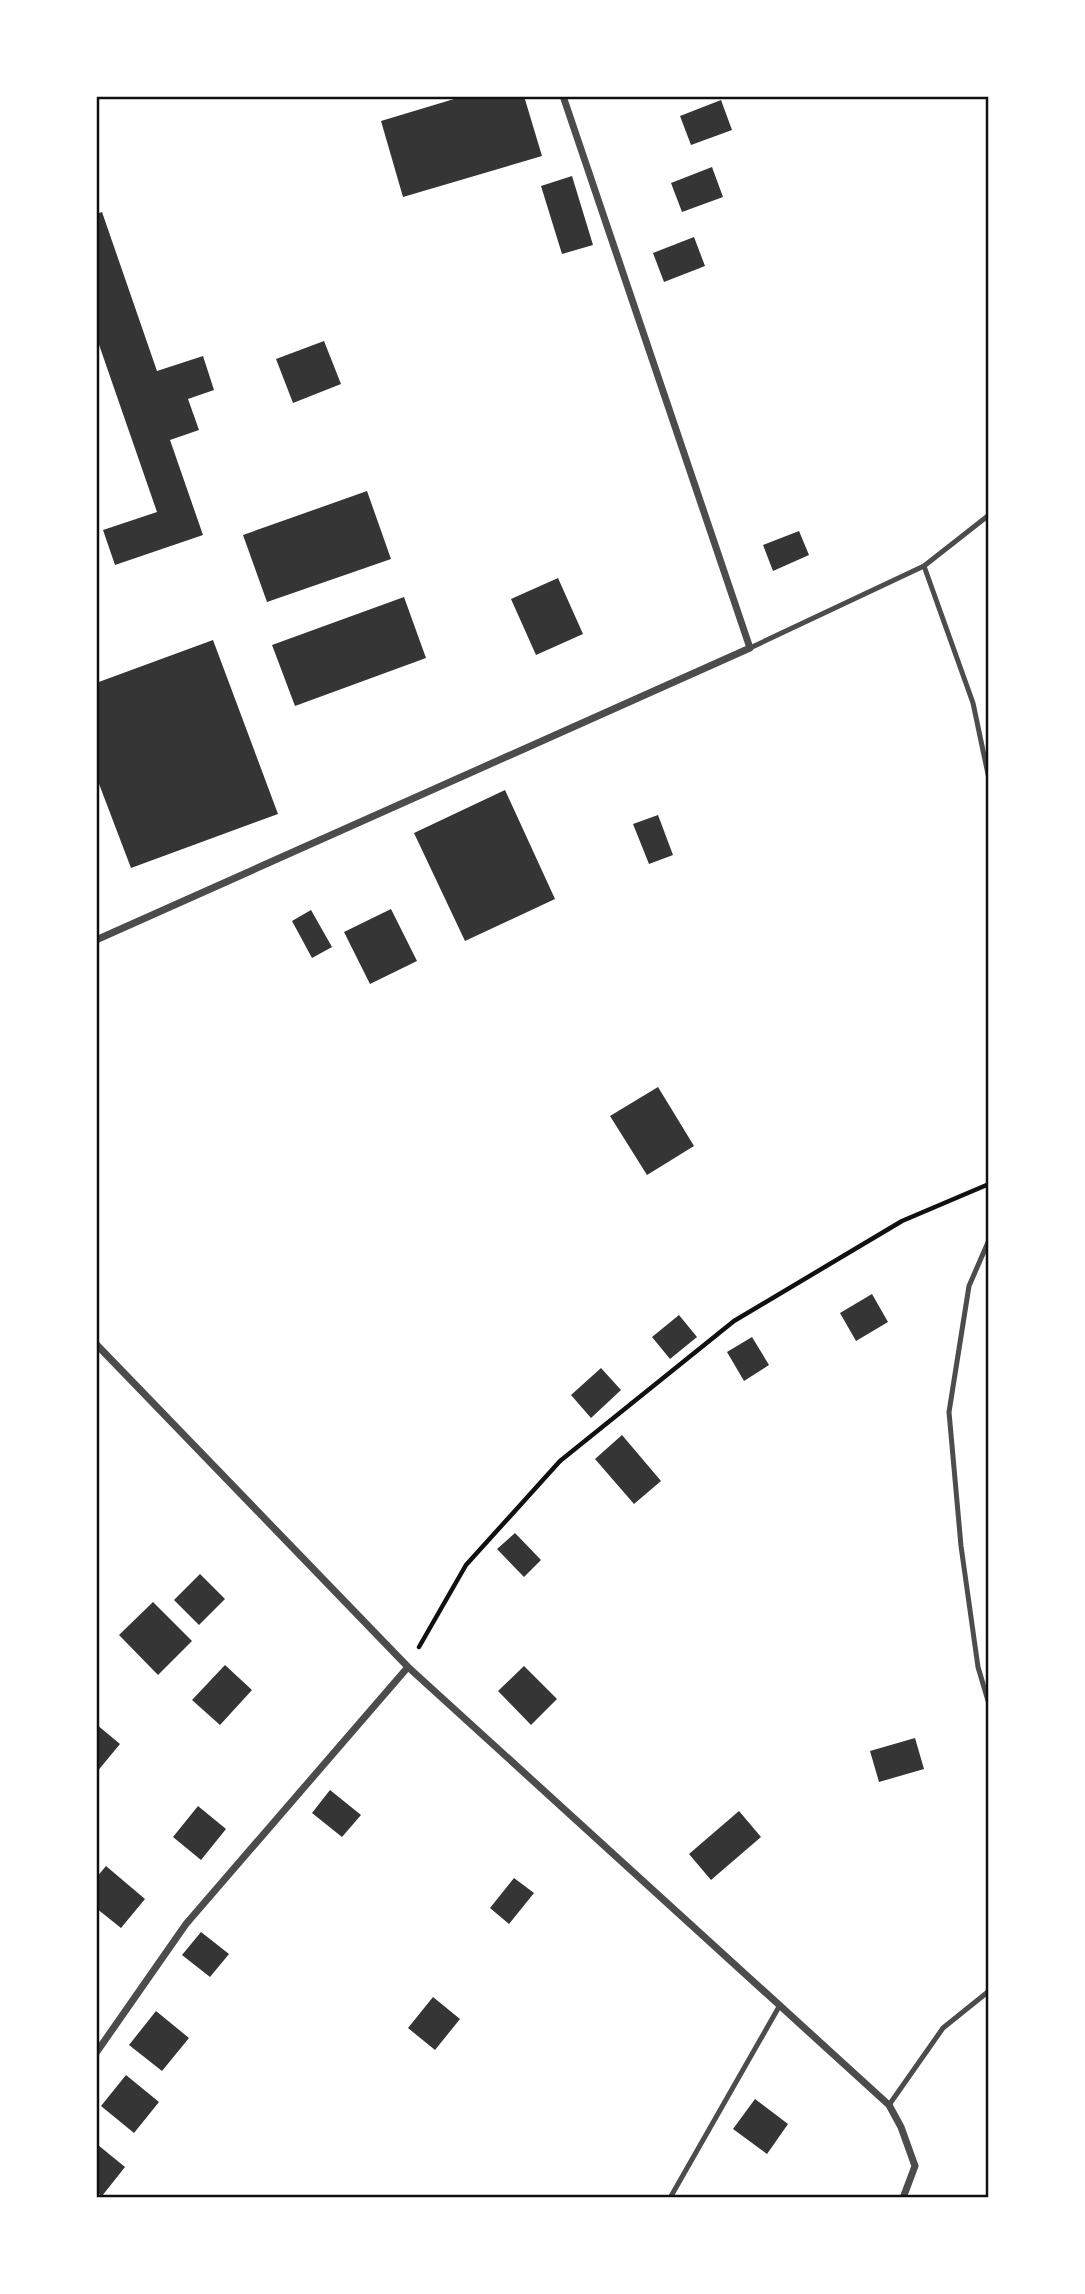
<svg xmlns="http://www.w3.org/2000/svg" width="1085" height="2294" font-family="Ubuntu,sans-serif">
<rect width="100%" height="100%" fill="#fff"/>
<path fill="#353535" d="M464 96H524L542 156 403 197 381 121Z
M721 100 732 130 691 145 680 116Z
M712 167 723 197 682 212 671 183Z
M572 176 593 245 562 254 541 186Z
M102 212 157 371 203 356 214 390 188 399 199 430 170 440 203 535 115 565 103 530 157 512 96 336V214Z
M694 237 705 266 664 282 653 253Z
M324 341 341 384 293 403 276 359Z
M367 491 391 559 267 602 243 535Z
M799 531 809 555 773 571 763 545Z
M558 578 583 634 536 655 511 599Z
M404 597 426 658 295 706 272 645Z
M213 640 278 814 131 868 96 776V683Z
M505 790 555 899 465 941 414 833Z
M658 815 673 855 649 864 633 824Z
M391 909 417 961 370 984 344 932Z
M311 910 332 947 312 958 292 921Z
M658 1087 694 1146 647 1175 610 1116Z
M872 1294 888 1322 856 1341 840 1313Z
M679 1315 697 1337 670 1359 652 1337Z
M752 1337 769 1365 744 1381 727 1352Z
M601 1368 621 1390 591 1418 571 1395Z
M622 1435 661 1481 634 1504 595 1459Z
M515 1533 541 1560 524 1577 497 1549Z
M200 1574 225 1599 199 1625 174 1600Z
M153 1602 192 1641 158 1675 119 1635Z
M225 1665 252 1690 220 1725 192 1700Z
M524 1666 557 1699 531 1725 498 1691Z
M96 1724 120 1744 96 1773Z
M915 1738 924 1769 879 1782 870 1751Z
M330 1790 361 1815 342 1837 312 1813Z
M198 1806 226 1829 201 1860 173 1837Z
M739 1811 761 1837 711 1880 689 1854Z
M106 1866 145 1899 121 1928 96 1908V1878Z
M514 1878 534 1893 509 1924 490 1908Z
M201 1932 229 1954 210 1977 182 1955Z
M433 1997 460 2019 435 2050 408 2028Z
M156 2011 189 2038 162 2071 129 2045Z
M126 2075 159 2102 134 2133 101 2106Z
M755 2099 788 2124 767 2154 733 2129Z
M98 2145 125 2167 102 2196 96 2192Z"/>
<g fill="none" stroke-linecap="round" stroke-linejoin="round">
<path stroke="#111" stroke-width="4.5" d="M419 1647 466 1565 560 1461 734 1321 902 1221 989 1184"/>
<path stroke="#4c4c4c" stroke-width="5" d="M924 566 973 703 989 779
M750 648 924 566 989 515
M989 1240 969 1286 949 1412 961 1546 978 1667 989 1704
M889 2105 943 2028 989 1991
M670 2198 780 2005"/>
<path stroke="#4c4c4c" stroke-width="7" d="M96 940 750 648 563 96
M96 1344 408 1667 889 2105 901 2127 915 2166 903 2198
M96 2053 186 1924 408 1667"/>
</g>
<rect width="1085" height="2294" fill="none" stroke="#ffffff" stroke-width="196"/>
<rect x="98" y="98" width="889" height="2098" fill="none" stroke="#111" stroke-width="2.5"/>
</svg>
